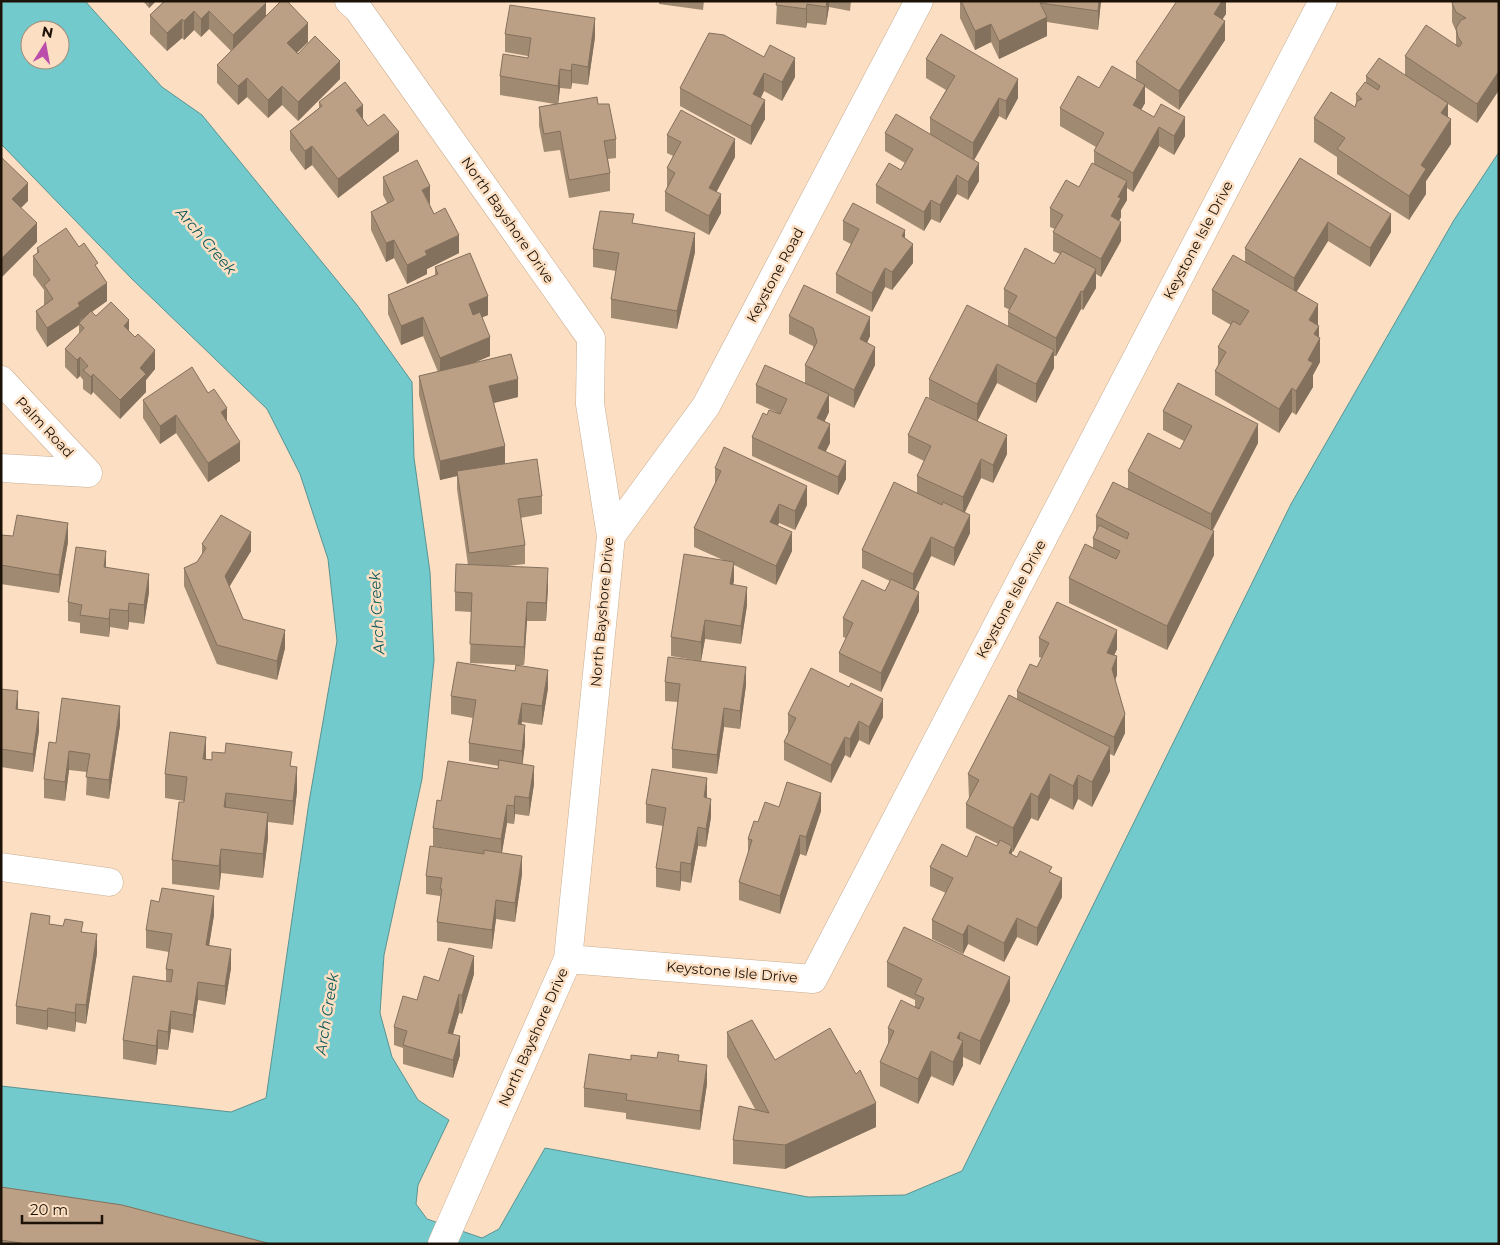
<svg xmlns="http://www.w3.org/2000/svg" width="1500" height="1245" font-family="Montserrat,sans-serif">
<rect width="100%" height="100%" fill="#fcdfc2"/>
<path fill="#73cacd" stroke="#599392" fill-rule="evenodd" d="M1 1H85L162 87 202 115 357 305 412 382 414 458 430 572 434 660 422 779 384 955 380 1013 392 1057 418 1100 449 1120 418 1185 416 1204 427 1219 482 1238 499 1229 545 1148 808 1197 905 1195 962 1171 1291 504 1454 220 1499 152V1244H268L1 1207V1086L231 1112 266 1098 309 802 337 641 328 559 300 474 267 409 132 279 1 144ZM30 30H60V60H30Z"/>
<g fill="none" stroke-linecap="round" stroke-linejoin="round">
<g stroke="#c9ad92" stroke-width="29">
<path id="street" d="M349 1 358 9 591 338 590 404 611 536 568 959 442 1244
M1 380 88 473
M1 468 88 473
M611 536 706 406 919 1
M1 867 109 882
M568 959 813 979 1323 1"/>
</g>
<use href="#street" stroke="#fff" stroke-width="28"/>
</g>
<path fill="#a18a72" d="M143 1H156L149 8Z
M162 1H264L266 16 308 42 297 53 340 79 298 121 282 105 268 118 247 97 238 105 217 83V65L231 51 209 29 201 37 194 30 184 40 182 38 167 51 150 34V15L162 3Z
M659 1H704L703 10 659 4Z
M777 1H851L850 11 829 7 826 25 807 23 806 28 776 24Z
M960 1H1101L1098 30 1047 22V36L999 59 991 42 975 50 960 18Z
M1226 1V14L1222 19 1225 40 1179 110 1145 87V103L1141 110 1185 136 1174 155 1159 146 1133 192 1127 188V200L1121 210V217L1119 221 1121 241 1101 277 1096 274V288L1083 310 1081 309 1056 356H1054V368L1036 403 997 383 977 421 1007 454 993 483 981 478 965 512 970 533 954 566 931 556 915 590 919 611 881 692 839 672V653L846 638 843 637V618L885 591 890 581 862 568V550L917 493V476L924 461 908 453V435L944 405 929 398V379L1008 326V312L1010 310 1004 307V289L1054 264 1060 254 1053 251V232L1055 229 1050 227V208L1079 187 1094 164V151L1096 147 1060 126V108L1099 88 1136 80V62Z
M1499 1V90L1477 123 1448 104V118L1451 144 1426 181V194L1409 220 1337 174V157L1314 142V118L1355 107 1356 104V94L1366 83V76L1405 75V56L1456 44V31L1452 22V3Z
M709 33 795 77 782 101 764 91 761 98 765 119 751 145 680 106V88Z
M505 34 595 37 588 85 572 83 571 89 560 88 558 104H598L616 139V158L608 159 610 173V191L569 198 560 150 544 152 539 126V107L555 104 500 95V76L528 58V56L505 52Z
M926 59 1018 98 1006 120 999 116 974 160 979 181 968 200 957 194 940 223 931 219 924 231 876 203V185L901 170 905 163 885 151V133L930 134V118L946 90 926 78Z
M319 102 363 119 368 126 399 151 338 198 312 165 305 170 290 150V131L319 108Z
M667 135 735 157 716 192 721 213 709 235 665 211V192L667 187V168L673 156 667 153Z
M1300 158 1391 232 1370 267 1328 241 1296 292 1318 325 1320 362 1313 375V387L1296 415 1292 412 1279 433 1215 395V371L1218 366V347L1231 325 1212 314V290L1245 262V248Z
M383 177 430 205 434 214 459 253 427 269V274L407 284 394 258 386 262 371 230V212L387 203 383 195Z
M843 221 905 238 913 263 892 290 885 287 872 312 836 293V274L851 244 843 240Z
M634 223 695 252 677 329 611 318V299L616 271 593 267V249Z
M79 247 98 269 107 301 92 312 96 316 129 331 155 369 146 380V392L120 419 93 392 91 395 83 389V380L80 376 77 379 65 367V349L79 334V325L47 347 36 329V311L44 305V290L33 275V256L37 254V248Z
M435 267 488 315 482 317 490 356 471 364 518 397 494 403 505 464 542 496V514L520 518 525 545V564L507 566 548 587 546 621H527L524 665H517L548 688 542 725 522 722 521 724 525 744 522 764 534 784 529 816 515 814 514 824 507 823 502 853 522 874 515 922 496 919 492 949 437 941V922L440 903V896L426 894V876L464 851 433 846V828L441 801 498 769 499 766 469 761V743L473 718 451 714V696L515 671 516 665 470 663 471 612 455 611V592L468 565 457 489V476L440 480 419 395V376L438 372 423 336 401 345 388 314V295L435 276Z
M789 316 870 336 867 343 875 365 854 408 829 396V412L824 422 830 443 825 452 846 479 838 495 752 456V437L767 415 776 412 756 403V385L805 383V365L813 349V346L789 334Z
M143 400 227 421 240 461 208 482 176 433 160 444 143 418Z
M1163 411 1258 443 1213 530 1214 555 1167 650 1069 603V578L1093 547V538L1096 532V516L1128 488V471L1180 449 1184 441 1163 430Z
M715 468 807 505 795 530 779 523 777 526 792 551 776 585 734 565 733 584 747 605 741 644 705 639 701 661 746 685 740 729 724 727 717 774 672 768V749L678 702 665 701V682L699 661 671 656V637L723 560 694 547V528L715 484Z
M1 535 68 542 59 593 1 584Z
M202 544 251 551 229 587 243 619 285 648 277 680 217 664 184 586V568L197 562 202 554Z
M106 567 149 592 144 624 129 622 128 630 110 627 109 637 80 633V623L68 621V602Z
M1039 638 1117 649 1114 655 1117 675 1115 680 1125 733 1114 756 1110 754V771L1092 807 1078 799 1073 810 1050 798 1038 821 1031 818 1013 852H1012V855L1052 873 1062 897 1037 946 1017 937 1004 962 968 944 963 954 932 939V920L946 893 930 886V867L967 857 997 846 998 844 966 828V804L969 799 968 774 1017 699V691L1037 667 1042 658 1039 657Z
M1 689 18 709 39 731 33 772 1 767Z
M788 714 883 717 869 745 859 740 850 758 845 755 831 783 784 760V742L788 733Z
M120 725 109 799 86 795 87 772 69 770 65 801 44 798V779L56 743Z
M206 759 292 766 297 791 293 825 268 822V838L263 878 221 873 219 890 172 884V860L184 801 165 798V774Z
M707 798 711 817 706 847 698 846 691 883 681 881 680 891 656 887V868L663 826 646 823V804Z
M779 807 821 811 806 856 800 854 780 914 739 900V882L748 853V839L758 822Z
M214 915 209 946 231 968 225 1005 198 1000 193 1033 171 1029 168 1050 158 1049 156 1065 123 1059V1040L166 981V969L169 952 146 948V930Z
M50 924 83 932 97 953 86 1024 76 1022 75 1032 48 1027 47 1030 16 1024V1006Z
M887 962 1010 1001 980 1065 963 1057V1065L953 1086 931 1076 918 1104 880 1086V1062L888 1046V1028L915 1007V1000L887 987Z
M474 974 462 1014 459 1013 453 1034 460 1055 453 1078 403 1064V1048L394 1045V1027L417 1000 439 981Z
M727 1032 775 1060 876 1127 785 1169 733 1164V1140L755 1109 727 1057Z
M631 1060 679 1061 707 1084 700 1130 626 1119V1113L584 1107V1088Z
M1 1187 271 1244H1Z"/>
<path fill="#83705d" d="M149 1H156L149 8Z
M827 1H829V7L826 25Z
M1099 1H1101L1098 30V11Z
M1222 1H1226V14L1214 32V14Z
M266 3V22L233 54V35Z
M807 4V23L806 28V9Z
M194 11V30L184 40V21Z
M209 11V29L201 37V19Z
M1047 17V36L999 59V41Z
M595 18V37L588 85V67Z
M182 19V38L167 51V33Z
M1225 21V40L1179 110V91Z
M308 23V42L287 62V43Z
M991 24V42L975 50V31Z
M795 58V77L782 101V82Z
M340 61V79L298 121V102Z
M572 64V83L571 89V71Z
M560 69V88L558 105V86Z
M1499 71V90L1477 123V104Z
M764 73V91L753 112V94Z
M247 78V97L238 105V86Z
M1018 79V98L1006 120V101Z
M1145 85V103L1133 124V105Z
M282 86V105L268 118V100Z
M999 98V116L973 162V143Z
M765 100V119L751 145V126Z
M1448 103V123L1451 119V144L1426 181V194L1409 220V196L1441 113Z
M363 105V124L356 110Z
M1185 117V136L1174 155V136Z
M1159 127V146L1133 192V173Z
M399 132V151L338 198V179Z
M735 139V157L709 206V188Z
M312 146V165L305 170V151Z
M979 163V181L968 200V182Z
M957 175V194L940 223V205Z
M1127 181V200L1121 210V217L1111 235V216L1118 197Z
M28 183V201L12 217V199Z
M430 186V205L422 190Z
M721 194V213L709 235V216Z
M931 200V219L924 231V212Z
M1391 214V232L1370 267V248Z
M1121 222V241L1101 277V259Z
M1328 222V241L1294 296V278Z
M37 223V242L1 278V259Z
M905 230V248L902 236Z
M695 233V252L677 329V311Z
M459 235V253L427 269V274L407 284V265L425 251Z
M394 240V258L386 262V243Z
M913 244V263L892 290V272Z
M885 268V287L872 312V293Z
M1096 269V288L1083 310V292Z
M107 283V301L80 320 79 325 47 347V328L78 303Z
M1081 291V309L1056 356V338Z
M488 296V315L469 323V304Z
M1318 304V328L1319 326V340L1320 338V362L1313 375V387L1296 415V391L1309 320Z
M423 317V336L401 345V326Z
M870 317V336L860 358V339Z
M129 320V339L124 326Z
M490 337V356L440 377V358Z
M875 347V365L854 408V390Z
M155 350V369L146 380V392L120 419V400L140 368Z
M1054 350V368L1036 403V384Z
M80 357V376L77 379V360Z
M997 364V383L977 422V404Z
M93 374V392L91 395V377Z
M518 379V397L489 404V386Z
M1292 388V412L1279 433V409Z
M829 394V412L817 437V418Z
M227 408V426L221 412Z
M176 415V433L160 444V426Z
M830 424V443L818 467V448Z
M1258 424V443L1211 533V514Z
M1007 435V454L993 483V465Z
M240 442V461L208 482V463Z
M505 446V464L457 471V476L440 480V461Z
M981 459V478L963 516V497Z
M846 461V479L838 495V477Z
M807 486V505L795 530V511Z
M779 504V523L770 541V522Z
M970 515V533L954 566V548Z
M68 523V542L59 593V575Z
M1214 531V555L1167 650V626Z
M251 532V551L225 594V576Z
M792 532V551L776 585V566Z
M931 537V556L913 593V574Z
M106 551V570L104 567Z
M734 562V581L730 602V584Z
M548 568V587L546 621V603Z
M149 574V592L144 624V605Z
M747 587V605L741 644V626Z
M919 592V611L881 692V673Z
M527 602V621L524 665V647Z
M129 603V622L128 630V611Z
M110 609V627L109 637V619Z
M705 620V639L701 661V642Z
M285 630V648L277 680V661Z
M1117 630V649L1107 671V653Z
M1117 656V675L1112 688V669Z
M746 667V685L740 729V711Z
M548 670V688L542 725V706Z
M18 691V710L16 709Z
M883 699V717L869 745V727Z
M522 703V722L518 743V724Z
M120 706V725L109 799V780Z
M724 708V727L717 774V755Z
M39 712V731L33 772V754Z
M1125 714V733L1114 756V737Z
M859 721V740L850 758V739Z
M525 725V744L522 769V751Z
M206 737V761L203 759Z
M845 737V755L831 783V765Z
M1110 747V771L1092 807V782Z
M69 751V770L65 801V782Z
M534 766V784L529 816V798Z
M297 767V791L293 825V801Z
M1050 774V798L1038 821V797Z
M1078 775V799L1073 810V786Z
M707 778V797L704 816V797Z
M226 793V817L224 807Z
M821 793V811L806 856V837Z
M1031 793V818L1013 852V828Z
M515 796V814L514 824V806Z
M711 799V817L706 847V829Z
M507 805V823L501 857V839Z
M268 813V838L263 878V854Z
M698 827V846L691 883V864Z
M800 835V854L780 914V896Z
M1012 846V865L1009 853Z
M221 849V873L219 890V866Z
M522 856V874L515 922V903Z
M681 862V881L680 891V872Z
M1062 878V897L1037 946V928Z
M214 896V915L206 964V945Z
M496 900V919L492 949V930Z
M1017 918V937L1004 962V943Z
M968 925V944L963 954V935Z
M97 934V953L86 1024V1005Z
M231 949V968L225 1005V986Z
M474 956V974L462 1014V996Z
M1010 977V1001L980 1065V1041Z
M198 982V1000L193 1033V1015Z
M459 994V1013L448 1051V1033Z
M76 1004V1022L75 1032V1013Z
M48 1008V1027L47 1030V1011Z
M171 1011V1029L168 1050V1032Z
M158 1030V1049L156 1065V1046Z
M960 1032V1047L963 1041V1065L953 1086V1062L957 1038Z
M460 1036V1055L453 1078V1060Z
M931 1051V1076L918 1104V1079Z
M707 1065V1084L700 1130V1111Z
M876 1103V1127L785 1169V1145Z"/>
<path fill="#bba085" stroke="#83705d" d="M164 1H264L266 3 233 35 209 11 201 19 194 11 184 21 182 19 167 33 150 15 164 2Z
M281 1H287L308 23 287 43 298 54 315 36 340 61 298 102 282 86 268 100 247 78 238 86 217 65Z
M777 1H827L826 7 807 4 806 9 776 5Z
M961 1H1099L1098 11 1040 3 1047 17 999 41 991 24 975 31Z
M1177 1H1222L1214 14 1225 21 1179 91 1136 62Z
M1453 1H1499V71L1477 104 1405 56 1426 25 1459 47 1462 43 1458 37 1456 28 1461 20 1466 18 1456 12 1452 3Z
M510 5 595 18 588 67 572 64 571 71 560 69 558 86 500 76 503 54 528 58 531 38 505 34Z
M709 33 724 35 764 57 770 45 795 58 782 82 764 73 753 94 765 100 751 126 680 88Z
M941 34 1018 79 1006 101 999 98 973 143 930 118 955 76 926 59Z
M1379 58 1448 103 1441 113 1451 119 1421 165 1426 169 1409 196 1337 149 1345 138 1314 118 1331 92 1355 107 1357 101 1362 99 1356 94 1365 82 1378 90 1380 86 1366 76Z
M1112 66 1145 85 1133 105 1154 117 1161 104 1185 117 1174 136 1159 127 1133 173 1094 151 1104 133 1060 108 1078 76 1099 88Z
M345 82 363 105 356 110 368 126 384 114 399 132 338 179 312 146 305 151 290 131 322 106 319 102Z
M597 97 598 104H609L616 139 604 141 610 173 569 180 560 131 544 134 539 107Z
M681 110 735 139 709 188 721 194 709 216 665 192 675 173 667 168 681 142 667 135Z
M896 114 979 163 968 182 957 175 940 205 931 200 924 212 876 185 889 163 901 170 913 149 885 133Z
M1 157 28 183 12 199 37 223 1 259Z
M1300 158 1391 214 1370 248 1328 222 1294 278 1245 248Z
M417 160 430 186 422 190 434 214 445 208 459 235 425 251 427 255 407 265 394 240 386 243 371 212 394 200 383 177Z
M1092 163 1127 181 1118 197 1121 198 1111 216 1121 222 1101 259 1053 232 1063 215 1050 208 1066 180 1079 187Z
M853 203 905 230 902 236 913 244 892 272 885 268 872 293 836 274 859 229 843 221Z
M600 211 634 214 632 223 695 233 677 311 611 299 619 253 593 249Z
M66 228 79 247 84 243 98 263 95 265 107 283 78 303 80 306 47 328 36 311 53 299 44 285 50 280 33 256 39 252 37 248Z
M1025 248 1054 264 1062 251 1096 269 1083 292 1081 291 1056 338 1008 312 1017 296 1004 289Z
M470 253 488 296 469 304 473 315 480 312 490 337 440 358 423 317 401 326 388 295 438 274 435 267Z
M1233 255 1318 304 1309 320 1319 326 1314 334 1320 338 1308 360 1313 363 1296 391 1292 388 1279 409 1215 371 1226 352 1218 347 1233 321 1240 325 1249 311 1212 290Z
M804 285 870 317 860 339 875 347 854 390 805 365 817 342 813 328 789 316Z
M111 302 129 320 124 326 135 337 138 334 155 350 140 368 146 374 120 400 93 374 91 377 83 370 88 366 80 357 77 360 65 349 84 328 79 323 91 311 96 316Z
M967 305 1054 350 1036 384 997 364 977 404 929 379Z
M511 354 518 379 489 386 505 446 440 461 419 376Z
M765 365 829 394 817 418 830 424 818 448 846 461 838 477 752 437 763 413 767 415 769 410 780 414 787 399 756 385Z
M192 367 208 393 214 389 227 408 221 412 240 442 208 463 176 415 160 426 143 400Z
M1178 383 1258 424 1211 514 1128 471 1148 433 1180 449 1192 426 1163 411Z
M926 397 1007 435 993 465 981 459 963 497 917 476 931 446 908 435Z
M724 447 807 486 795 511 779 504 770 522 792 532 776 566 694 528 721 471 715 468Z
M537 459 542 496 518 499 525 545 469 553 457 471Z
M894 482 942 505 943 502 970 515 954 548 931 537 913 574 862 550Z
M1113 482 1214 531 1167 626 1069 578 1085 544 1116 559 1120 551 1093 538 1099 525 1127 539 1129 533 1096 516Z
M17 515 68 523 59 575 1 565V535L13 536Z
M221 515 251 532 225 576 243 619 285 630 277 661 217 645 184 568 197 562 206 548 202 544Z
M76 547 106 551 104 567 149 574 144 605 129 603 128 611 110 609 109 619 80 615 82 605 68 602Z
M684 554 734 562 730 584 747 587 741 626 705 620 701 642 671 637Z
M456 564 548 568 546 603 527 602 524 647 470 644 472 593 455 592Z
M891 579 919 592 881 673 839 653 853 623 843 618 862 580 885 591Z
M1057 602 1117 630 1107 653 1117 656 1112 669 1125 714 1114 737 1017 691 1030 664 1037 667 1049 643 1039 638Z
M668 657 746 667 740 711 724 708 717 755 672 749 680 684 665 682Z
M457 662 515 671 516 665 548 670 542 706 522 703 518 724 525 725 522 751 469 743 476 700 451 696Z
M811 668 849 687 851 683 883 699 869 727 859 721 850 739 845 737 831 765 784 742 796 718 788 714Z
M1 689 18 691 16 709 39 712 33 754 1 749Z
M1009 695 1110 747 1092 782 1078 775 1073 786 1050 774 1038 797 1031 793 1013 828 966 804 979 780 968 774Z
M62 698 120 706 109 780 86 777 90 754 69 751 65 782 44 779 49 742 56 743Z
M170 732 206 737 203 759 212 760V752L225 753 226 743 292 752 290 766 297 767 293 801 226 793 224 807 268 813 263 854 221 849 219 866 172 860 179 802H184L187 777 165 774Z
M499 760 534 766 529 798 515 796 514 806 507 805 501 839 433 828 437 800 441 801 448 761 498 769Z
M652 769 707 778 704 797 711 799 706 829 698 827 691 864 681 862 680 872 656 868 666 808 646 804Z
M787 782 821 793 806 837 800 835 780 896 739 882 752 840 748 839 754 821 758 822 765 802 779 807Z
M976 836 997 846 1000 840 1012 846 1009 853 1017 857 1020 851 1052 867 1049 872 1062 878 1037 928 1017 918 1004 943 968 925 963 935 932 920 953 878 930 867 942 844 967 857Z
M430 846 484 854V850L522 856 515 903 496 900 492 930 437 922 442 889H440L442 878 426 876Z
M162 888 214 896 206 945 231 949 225 986 198 982 193 1015 171 1011 168 1032 158 1030 156 1046 123 1040 133 976 171 982 173 970 166 969 172 934 146 930 151 900 159 902Z
M31 913 50 916 49 924 63 926 65 919 83 922 81 932 97 934 86 1005 76 1004 75 1013 48 1008 47 1011 16 1006Z
M904 927 1010 977 980 1041 960 1032 957 1038 963 1041 953 1062 931 1051 918 1079 880 1062 894 1031 888 1028 901 1000 919 1009 924 998 915 994 922 979 887 962Z
M449 948 474 956 462 996 459 994 448 1033 460 1036 453 1060 403 1045 407 1031 394 1027 403 996 417 1000 424 976 439 981Z
M752 1020 775 1060 830 1028 856 1074 860 1070 876 1103 785 1145 733 1140 739 1106 769 1113 727 1032Z
M658 1052 679 1055 678 1061 707 1065 700 1111 626 1100 627 1094 584 1088 589 1054 631 1060V1055L657 1058Z
M1 1187 122 1205 271 1244H27L1 1240Z"/>
<g text-anchor="middle" stroke-width="5" stroke-linejoin="round" paint-order="stroke">
<g font-size="14" fill="#1c1208" stroke="#fcdfc2">
<text transform="translate(508 220) rotate(55)" y="5">North Bayshore Drive</text>
<text transform="translate(1198 240) rotate(-62)" y="5">Keystone Isle Drive</text>
<text transform="translate(775 275) rotate(-62)" y="5">Keystone Road</text>
<text transform="translate(45 427) rotate(47)" y="5">Palm Road</text>
<text transform="translate(1011 599) rotate(-62)" y="5">Keystone Isle Drive</text>
<text transform="translate(602 612) rotate(-85)" y="5">North Bayshore Drive</text>
<text transform="translate(732 972) rotate(5)" y="5">Keystone Isle Drive</text>
<text transform="translate(533 1037) rotate(-66)" y="5">North Bayshore Drive</text>
</g>
<g font-size="15" font-style="italic" fill="#0d5a5c" stroke="#fcdfc2">
<text transform="translate(206 241) rotate(49)" y="5">Arch Creek</text>
<text transform="translate(377 613) rotate(-93)" y="5">Arch Creek</text>
<text transform="translate(327 1014) rotate(-81)" y="5">Arch Creek</text>
</g>
</g>
<rect width="1500" height="1245" fill="none" stroke="#1c1208" stroke-width="5"/>
<g transform="translate(45 45) rotate(11)"><circle r="24" fill="#fcdfc2" stroke="#a28d78"/>
<path d="M0-4L9 19L0 12L-9 19Z" fill="#bb4dab"/>
<text y="-8" font-size="14" font-weight="bold" text-anchor="middle" fill="#1c1208">N</text>
</g>
<path d="M22 1215v8h80v-8" fill="none" stroke="#1c1208" stroke-width="2.5"/>
<text x="30" y="1215" font-size="15" fill="#1c1208" stroke="#fcdfc2" stroke-width="4" paint-order="stroke">20 m</text>
</svg>
